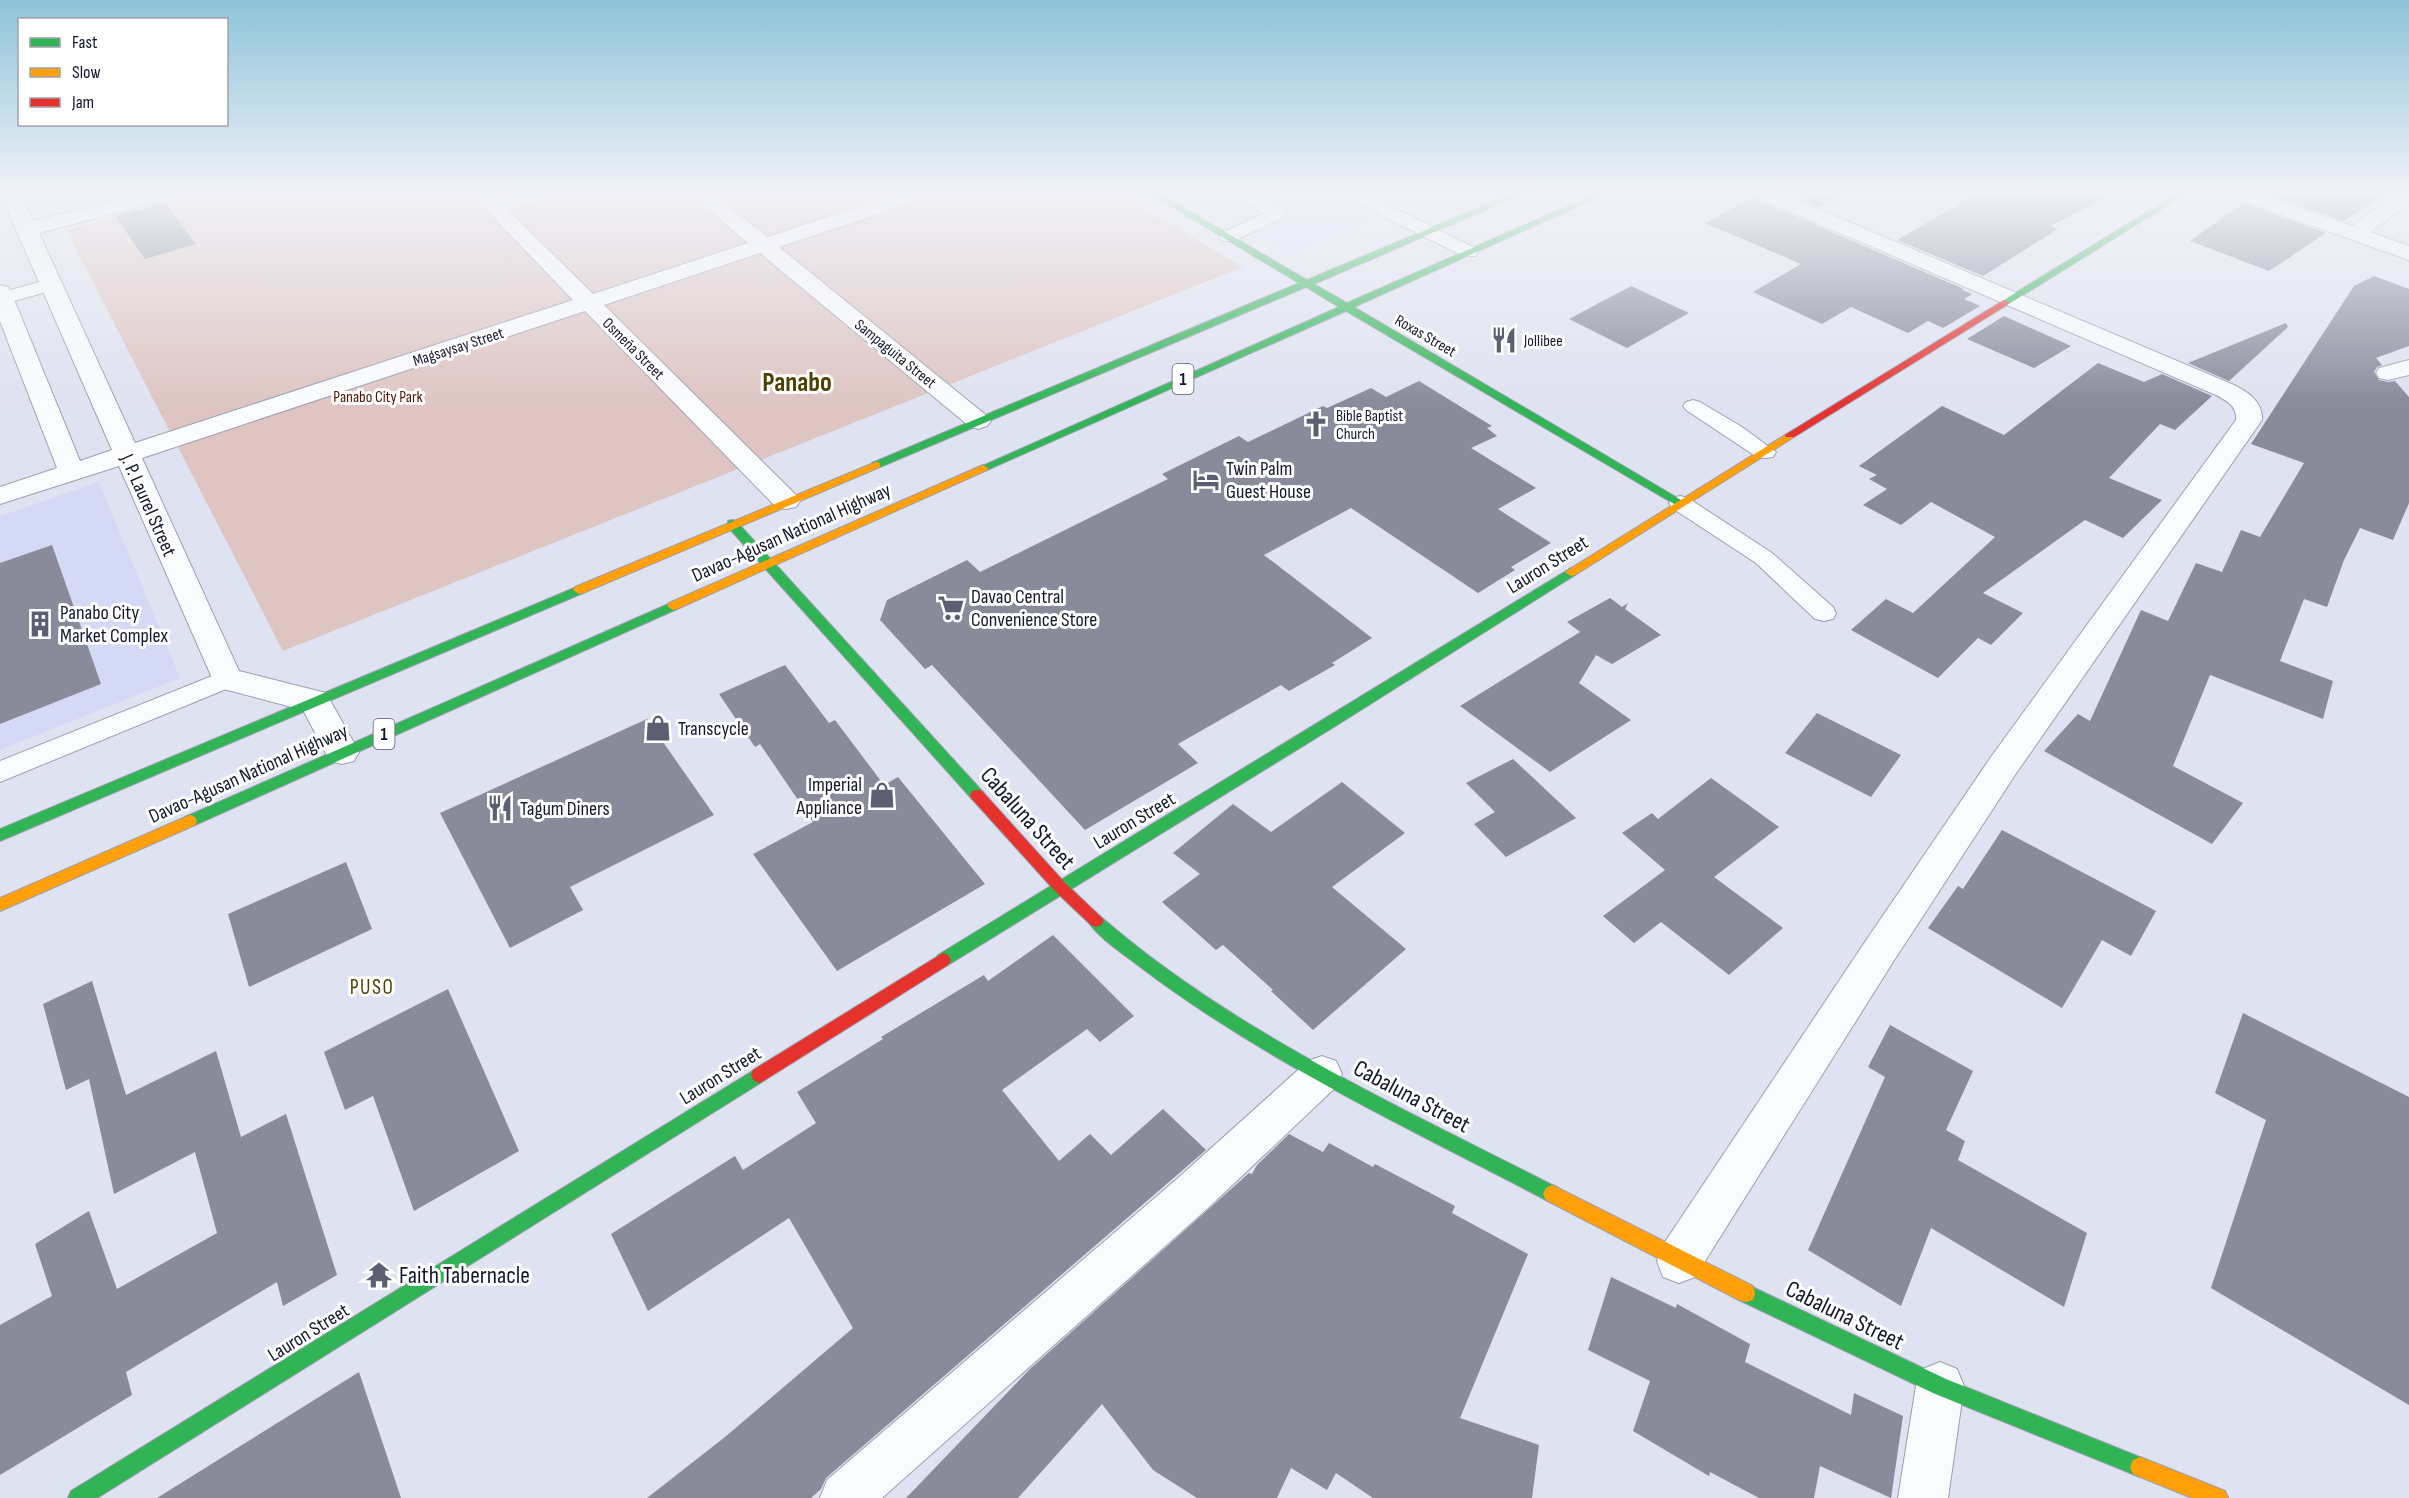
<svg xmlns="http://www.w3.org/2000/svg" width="2409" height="1498" font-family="'Sofia Sans Condensed',sans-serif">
<rect width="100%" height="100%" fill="#dfe2f0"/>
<path fill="#d4d9f6" d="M37 195H124L47 215Z
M1187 195H1437L1291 254Z
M99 482 180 678 0 750V516Z"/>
<path fill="#dec5c2" d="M202 195H1120L1243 267 283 651 66 230Z"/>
<path fill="#898b9b" d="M1806 195H1840L1818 207 1803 200Z
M1975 195H2110L2051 226 2058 229 1983 276 1897 240Z
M2269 195H2384L2344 221Z
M1756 196 1760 201 1964 289 1962 290 1972 294 1964 299 1980 306 1943 328 1928 321 1908 333 1851 307 1822 324 1753 292 1801 264 1705 223Z
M165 203 196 244 145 259 115 216Z
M2243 203 2326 233 2269 271 2190 241Z
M2374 276 2409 289V346L2376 358 2382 365 2377 367 2374 372 2379 380 2388 382 2395 381 2409 397V503L2393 540 2360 528 2344 560 2327 607 2304 599 2280 661 2333 681 2323 719 2210 675 2173 766 2243 803 2212 844 2044 751 2078 714 2090 721 2141 610 2168 621 2196 563 2222 572 2241 530 2260 537 2304 463 2251 444 2354 286Z
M1631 286 1689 313 1627 348 1569 319Z
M2004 316 2071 346 2034 368 1967 339Z
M2286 323 2288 327 2229 381 2188 363Z
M2098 363 2144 382 2162 374 2212 396 2175 430 2160 424 2109 478 2162 500 2123 538 2085 520 1983 593 2023 613 1991 645 1978 638 1938 678 1851 630 1886 599 1913 613 1995 537 1931 502 1901 525 1863 505 1887 489 1869 479 1877 475 1859 466 1942 406 2004 435Z
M1419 381 1492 426 1487 428 1497 436 1471 448 1536 488 1498 509 1551 543 1511 567 1515 570 1478 593 1351 508 1264 555 1372 638 1332 663 1335 665 1289 691 1281 685 1178 744 1198 763 1085 830 932 665 925 669 880 620 887 600 967 560 980 572 1168 479 1162 474 1239 436 1248 442 1323 406 1327 408 1371 388 1386 397Z
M52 545 101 684 0 724V563Z
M1610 598 1622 607 1628 603 1625 609 1661 635 1612 664 1596 655 1579 683 1631 720 1550 772 1460 706 1580 632 1567 622Z
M785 665 829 723 835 720 884 785 898 777 985 884 837 971 753 854 813 822 760 744 755 747 719 694Z
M1817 713 1901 755 1871 797 1785 753Z
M647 719 714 815 570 887 583 910 510 948 440 813Z
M1513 759 1576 818 1506 857 1474 824 1495 812 1466 783Z
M1711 778 1779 827 1714 877 1783 928 1729 975 1661 922 1634 943 1603 916 1665 870 1622 833 1652 813 1658 819Z
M1342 782 1405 833 1332 887 1406 949 1313 1030 1271 991 1273 990 1223 945 1216 950 1162 902 1200 874 1173 853 1233 804 1271 832Z
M2002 830 2156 911 2131 956 2102 940 2062 1008 1928 928 1958 886 1963 889Z
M346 862 372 929 249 987 228 914Z
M1053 935 1134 1016 1100 1042 1087 1029 1002 1090 1059 1161 1090 1134 1111 1155 1163 1109 1206 1150 826 1478 821 1489 811 1498H647L725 1437 853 1328 789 1218 648 1311 611 1234 735 1156 743 1170 816 1123 797 1092 883 1039 881 1037 984 975 988 981Z
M92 981 126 1095 216 1051 241 1137 286 1114 337 1275 283 1306 277 1282 126 1372 132 1395 0 1475V1325L52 1296 35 1244 89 1211 117 1289 217 1233 195 1152 114 1194 89 1079 66 1090 43 1004Z
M448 989 519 1151 414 1211 373 1096 345 1110 324 1052Z
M2243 1013 2409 1097V1405L2211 1288 2266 1120 2215 1093Z
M1890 1025 1973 1071 1946 1130 1965 1141 1958 1160 2087 1233 2064 1307 1931 1228 1901 1306 1808 1250 1885 1077 1868 1067Z
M1289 1134 1323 1152 1329 1143 1373 1167 1375 1164 1455 1206 1452 1213 1528 1254 1460 1418 1539 1445 1532 1498H1373L1336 1473 1327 1490 1291 1468 1277 1498H1197L1153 1470 1102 1404 1018 1498H906L1030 1369 1249 1173 1252 1174 1257 1165Z
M1611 1277 1676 1308 1677 1304 1750 1344 1745 1362 1851 1415 1854 1393 1903 1416 1891 1498 1820 1466 1814 1498H1759L1710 1472 1709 1476 1633 1431 1650 1381 1588 1350Z
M359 1372 401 1498H157Z"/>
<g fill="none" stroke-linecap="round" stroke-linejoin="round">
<g stroke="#9c9fb0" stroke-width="2">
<path id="lane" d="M1235 195H1255L1283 209 1286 213 1283 217 1234 241H1222L1219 237 1222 233 1264 213 1237 199Z
M1347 195H1368L1475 248 1478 252 1475 256H1463L1349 199Z
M1782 195H1804C1799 203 1785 207 1776 205L1774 201Z
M50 279 57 281 59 285 57 289 0 305V293Z
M1693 400 1700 402 1742 427 1776 452 1773 457 1765 458 1757 457 1686 410 1683 406 1686 402Z
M1680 496 1688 498 1772 553 1833 607 1836 613 1833 619 1824 621 1815 619 1756 563 1672 508 1669 503 1672 498Z
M227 670 236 673 240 679 236 685 0 782V761Z"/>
</g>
<g stroke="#9c9fb0" stroke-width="2">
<path id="street" d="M1 195H21L33 221 140 195H173L170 199 39 233 135 443 573 300 472 195H493L498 200 516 195H548L545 199 508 210 593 294 748 243 692 195H714L767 237 896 195H926L923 199 779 247 987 416 991 421 987 426 978 429 969 426 760 253 604 305 796 495 800 501 796 507 786 509 776 507 585 311 142 458 239 671 326 693 359 752 354 761 342 764 330 761 303 710 216 687 119 466 0 504V487L57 468 0 321V285L8 287 11 292 80 461 112 450Z
M1758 195H1785L2234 385C2248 392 2263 402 2262 420L2015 775 1893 962 1695 1277 1679 1283 1663 1277 1657 1261 1663 1245 1867 939 1991 757 2236 420C2237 406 2227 401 2216 395L1761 199Z
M2234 195H2263L2352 226 2395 195H2409V204L2370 232 2409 246V260L2237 199Z
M2409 360V375L2388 380 2379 378 2376 373 2379 368Z
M1322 1056 1336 1061 1342 1074 1336 1087 1208 1208 882 1498H820L827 1480 1178 1178 1308 1061Z
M1940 1362 1957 1369 1964 1386 1948 1498H1898L1916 1386 1923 1369Z"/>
</g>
<g stroke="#9c9fb0" stroke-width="2">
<path id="fast" d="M1152 195H1162L1307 280 1509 195H1520L1314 284 1347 303 1593 195H1603L1354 307 1686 503 1680 506 1676 505 1346 311 987 470H979L978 468 1339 307 1306 287 880 467H872V463L1299 283Z
M2175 195H2184L2007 305 1999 303Z
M732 520 736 521 982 791 984 795 982 799H972L728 527V521Z
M1571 568 1577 572 1575 575 1337 725 948 965 943 967 938 965 935 960 938 955Z
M579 586 585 590 583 593 0 841V829Z
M673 602 679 606 677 609 195 825H185L183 821 185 817Z
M1096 915 1101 917C1235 1033 1402 1108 1558 1188L1561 1194 1558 1200 1552 1203 1546 1200C1408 1128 1264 1061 1139 966 1125 955 1096 936 1088 921L1091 917Z
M759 1067 765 1070 767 1075 765 1080 97 1498H68L71 1491Z
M1746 1284 1946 1379 2147 1460 2150 1467 2147 1474 2140 1477 1933 1393 1739 1300 1737 1293 1739 1286Z"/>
</g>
<g stroke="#9c9fb0" stroke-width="2">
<path id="slow" d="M1790 432 1794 433V437L1575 575 1571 576 1565 572Z
M876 462 880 463V467L583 593 579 594 573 590 575 587Z
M983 465 988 468 987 470 677 609 673 610 667 606 669 603Z
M190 815 195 817 197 821 195 825 0 911V898Z
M1552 1185 1753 1286 1755 1293 1753 1300 1746 1302 1739 1300 1546 1200 1543 1194 1546 1188Z
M2140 1457 2225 1491 2228 1498H2192L2133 1474 2130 1467 2133 1460Z"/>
</g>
<g stroke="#9c9fb0" stroke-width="2">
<path id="jam" d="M2004 300 2009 303 2007 305 1794 437H1786L1785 435Z
M977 790 982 791 1065 883 1101 917 1104 921 1101 925 1096 927 1091 925 1055 891 972 799 970 795 972 791Z
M943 953 948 955 951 960 948 965 765 1080 759 1083 753 1080 751 1075 753 1070Z"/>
</g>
<use href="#lane" fill="#fafbfd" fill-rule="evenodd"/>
<use href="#street" fill="#fafbfd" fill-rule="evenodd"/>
<use href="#fast" fill="#30b455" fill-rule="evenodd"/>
<use href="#slow" fill="#ff9f0a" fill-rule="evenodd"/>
<use href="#jam" fill="#e5322d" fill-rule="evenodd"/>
</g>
<linearGradient id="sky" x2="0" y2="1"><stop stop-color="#8ec3d9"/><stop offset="0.48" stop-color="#f1f2f8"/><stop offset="1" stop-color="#f1f2f8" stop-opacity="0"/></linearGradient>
<rect width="2409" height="404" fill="url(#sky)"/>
<defs>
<g id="restaurant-bare" transform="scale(2.07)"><path d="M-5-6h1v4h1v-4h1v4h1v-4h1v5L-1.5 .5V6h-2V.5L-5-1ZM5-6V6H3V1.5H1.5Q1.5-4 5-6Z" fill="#5c5e72" stroke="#fff" stroke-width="2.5" paint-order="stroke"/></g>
<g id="church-bare" transform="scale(2.07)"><path d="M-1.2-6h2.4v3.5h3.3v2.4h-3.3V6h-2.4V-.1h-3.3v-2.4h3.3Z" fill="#5c5e72" stroke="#fff" stroke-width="2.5" paint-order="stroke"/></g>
<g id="hotel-bare" transform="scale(2.07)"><path d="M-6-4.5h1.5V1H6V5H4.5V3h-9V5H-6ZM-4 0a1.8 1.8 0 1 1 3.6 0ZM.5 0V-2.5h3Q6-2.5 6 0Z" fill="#5c5e72" stroke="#fff" stroke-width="2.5" paint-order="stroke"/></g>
<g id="supermarket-bare" transform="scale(2.07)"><path d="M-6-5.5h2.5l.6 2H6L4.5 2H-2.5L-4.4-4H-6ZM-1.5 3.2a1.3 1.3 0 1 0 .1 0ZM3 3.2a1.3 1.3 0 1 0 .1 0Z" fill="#5c5e72" stroke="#fff" stroke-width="2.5" paint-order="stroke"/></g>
<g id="building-bare" transform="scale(2.07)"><path d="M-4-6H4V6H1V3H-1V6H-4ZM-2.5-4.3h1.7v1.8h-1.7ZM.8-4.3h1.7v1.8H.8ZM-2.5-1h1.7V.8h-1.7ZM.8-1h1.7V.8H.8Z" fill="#5c5e72" stroke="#fff" stroke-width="2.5" paint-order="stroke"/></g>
<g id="shop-bare" transform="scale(2.07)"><path d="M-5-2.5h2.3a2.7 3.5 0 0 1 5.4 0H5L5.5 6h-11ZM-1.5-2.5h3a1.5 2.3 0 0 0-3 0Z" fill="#5c5e72" stroke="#fff" stroke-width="2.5" paint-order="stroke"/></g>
<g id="temple-bare" transform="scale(2.07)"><path d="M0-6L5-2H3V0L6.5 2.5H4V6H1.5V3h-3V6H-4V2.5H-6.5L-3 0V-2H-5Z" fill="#5c5e72" stroke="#fff" stroke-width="2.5" paint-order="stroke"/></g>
</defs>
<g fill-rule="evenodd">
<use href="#restaurant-bare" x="1504" y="340"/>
<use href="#church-bare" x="1316" y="424"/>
<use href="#hotel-bare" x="1206" y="480"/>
<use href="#supermarket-bare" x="951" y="608"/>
<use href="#building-bare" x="40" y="624"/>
<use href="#shop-bare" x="658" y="728"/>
<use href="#shop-bare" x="882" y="795"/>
<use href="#restaurant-bare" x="500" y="808"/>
<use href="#temple-bare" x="379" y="1275"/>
</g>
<g text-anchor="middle" stroke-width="6" stroke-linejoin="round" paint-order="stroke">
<g font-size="16" fill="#15172e" stroke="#fff">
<text transform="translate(1426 335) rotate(30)" y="6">Roxas Street</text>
<text transform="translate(458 346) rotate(-18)" y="6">Magsaysay Street</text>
<text transform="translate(634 348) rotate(45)" y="6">Osmeña Street</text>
<text transform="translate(896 353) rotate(39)" y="6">Sampaguita Street</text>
</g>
<g font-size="16" fill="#15172e" stroke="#fff" text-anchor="start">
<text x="1524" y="346">Jollibee</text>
<text x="1336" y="421">Bible Baptist<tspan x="1336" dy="18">Church</tspan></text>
</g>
<g font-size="16" fill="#501300" stroke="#fff">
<text x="378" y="402">Panabo City Park</text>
</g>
<g fill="#fff" stroke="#5b5d6d" stroke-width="1.5">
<rect x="1172.5" y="364" width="21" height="30" rx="4.5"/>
<rect x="373.5" y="719" width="21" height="30" rx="4.5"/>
</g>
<g font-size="18" font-weight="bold" fill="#15172e">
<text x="1183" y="385">1</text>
<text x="384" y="740">1</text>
</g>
<g font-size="20" fill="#15172e" stroke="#fff" text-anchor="start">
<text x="1226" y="475">Twin Palm<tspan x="1226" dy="23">Guest House</tspan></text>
<text x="971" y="603">Davao Central<tspan x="971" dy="23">Convenience Store</tspan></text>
<text x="60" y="619">Panabo City<tspan x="60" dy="23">Market Complex</tspan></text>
<text x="678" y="735">Transcycle</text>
<text x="862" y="791" text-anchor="end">Imperial<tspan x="862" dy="23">Appliance</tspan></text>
<text x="520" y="815">Tagum Diners</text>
</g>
<g font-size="20" fill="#15172e" stroke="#fff">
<text transform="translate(149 505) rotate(66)" y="7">J. P. Laurel Street</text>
<text transform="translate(791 532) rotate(-24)" y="7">Davao-Agusan National Highway</text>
<text transform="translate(1547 564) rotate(-32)" y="7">Lauron Street</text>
<text transform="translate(248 773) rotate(-24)" y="7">Davao-Agusan National Highway</text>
<text transform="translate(1134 820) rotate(-31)" y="7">Lauron Street</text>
<text transform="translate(720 1075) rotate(-32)" y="7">Lauron Street</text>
<text transform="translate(308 1332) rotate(-32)" y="7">Lauron Street</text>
</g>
<g font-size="21" letter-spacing="1.5" fill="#4d4200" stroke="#fff">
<text x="372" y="994">PUSO</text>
</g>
<g font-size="24" fill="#15172e" stroke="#fff">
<text transform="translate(1028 818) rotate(48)" y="8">Cabaluna Street</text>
<text transform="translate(1412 1096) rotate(28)" y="8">Cabaluna Street</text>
<text transform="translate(1845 1315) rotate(26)" y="8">Cabaluna Street</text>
</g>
<g font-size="24" fill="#15172e" stroke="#fff" text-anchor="start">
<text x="399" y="1283">Faith Tabernacle</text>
</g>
<g font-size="27" font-weight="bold" fill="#4d4200" stroke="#fff">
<text x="797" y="391">Panabo</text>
</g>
</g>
<rect x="18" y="18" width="210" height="108" fill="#ffffff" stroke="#a1a2ab" stroke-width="1.5"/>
<rect x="30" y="38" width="30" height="9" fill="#30b455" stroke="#a1a2ab" stroke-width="1.5"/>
<text x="72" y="48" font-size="18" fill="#15172e">Fast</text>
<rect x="30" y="68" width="30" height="9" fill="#ff9f0a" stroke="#a1a2ab" stroke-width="1.5"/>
<text x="72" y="78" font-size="18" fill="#15172e">Slow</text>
<rect x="30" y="98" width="30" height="9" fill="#e5322d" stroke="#a1a2ab" stroke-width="1.5"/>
<text x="72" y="108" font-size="18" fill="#15172e">Jam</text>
</svg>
